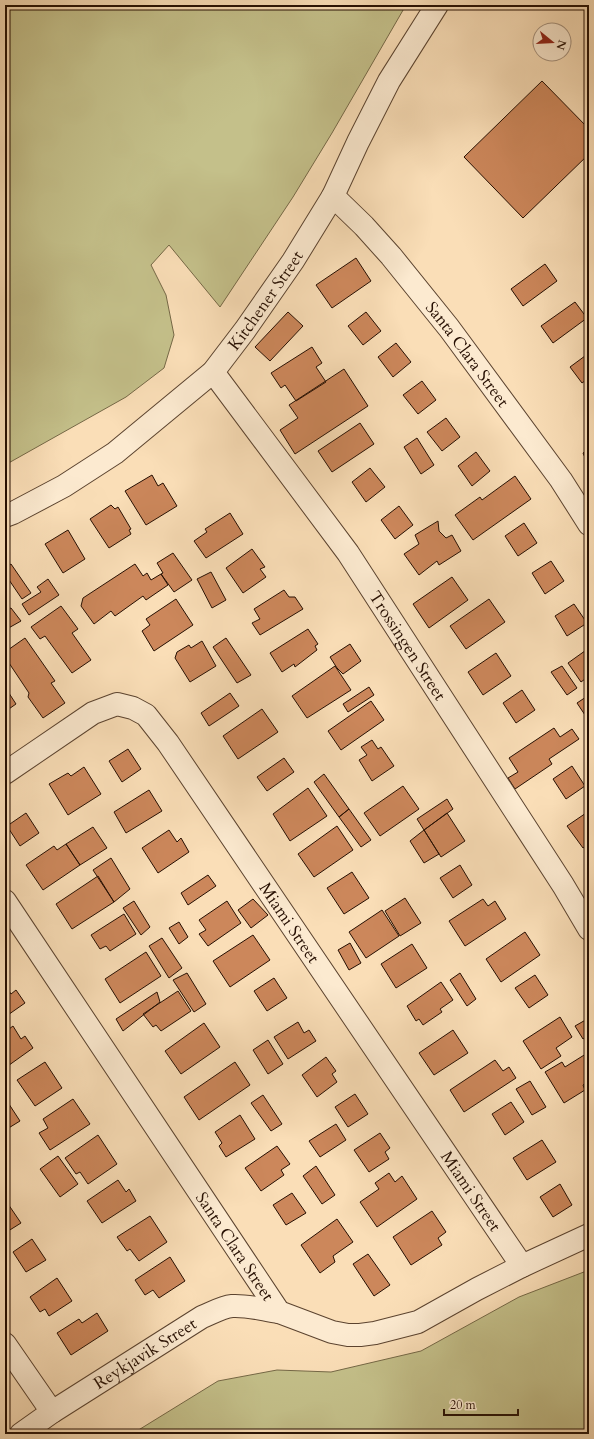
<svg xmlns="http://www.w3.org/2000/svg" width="594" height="1439" font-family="Cardo,serif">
<rect width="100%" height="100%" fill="#fadeb7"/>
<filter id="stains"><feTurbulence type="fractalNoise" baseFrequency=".005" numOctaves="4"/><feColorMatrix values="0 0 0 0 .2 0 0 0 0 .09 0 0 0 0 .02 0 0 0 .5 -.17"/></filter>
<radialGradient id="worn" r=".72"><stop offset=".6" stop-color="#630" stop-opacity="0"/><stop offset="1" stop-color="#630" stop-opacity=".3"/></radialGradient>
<path fill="#c4c08a" stroke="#756846" d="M5 5H406L332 133 293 197 220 307 169 245 151 265 166 295 174 335 164 368 126 397 5 465Z
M589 1270V1434H132L218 1381 277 1370 331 1372 421 1351 519 1297Z"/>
<path fill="#cc875b" stroke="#260f02" d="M542 81 589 129V154L523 218 464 157Z
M356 258 371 281 332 308 316 285Z
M545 264 557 281 523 306 511 289Z
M575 302 587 318 553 343 541 326Z
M288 312 303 326 270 361 255 347Z
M366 312 381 331 363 345 348 326Z
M396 343 411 362 393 377 378 357Z
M312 347 322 363 316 367 326 382 296 401 285 385 281 388 271 373Z
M589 353V378L582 383 570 367Z
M344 369 368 406 295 454 280 430 298 418 289 405Z
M422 381 436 400 418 414 403 395Z
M446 418 460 437 442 451 427 432Z
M360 423 374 444 332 472 318 451Z
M417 438 434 465 421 474 404 447Z
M589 449V467L583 453Z
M476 452 490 471 472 486 458 466Z
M370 468 385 487 366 502 352 482Z
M152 475 158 486 163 483 177 506 146 525 125 491Z
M515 476 531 499 473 540 455 515 480 497 482 500Z
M111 505 115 509 118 507 131 529 129 530 131 534 109 548 90 519Z
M399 506 413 525 395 539 381 520Z
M230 513 243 534 206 558 194 541 207 532 205 529Z
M438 521 439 531 446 538 452 535 461 551 439 565 437 561 419 575 404 554 419 544 415 535Z
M524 523 537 543 518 556 505 536Z
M68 530 85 559 63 573 45 544Z
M252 549 265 567 260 569 266 577 243 593 226 568Z
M173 553 192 580 174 592 161 574 163 573 157 563Z
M551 561 564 581 545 594 532 573Z
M11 564 31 593 22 599 5 574V568Z
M135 564 143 576 147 573 151 580 161 574 168 585 146 600 143 596 115 616 111 611 94 624 81 606 83 598Z
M211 572 226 600 212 608 197 579Z
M452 577 468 600 429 628 413 604Z
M48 579 59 595 29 615 22 604 41 592 37 587Z
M284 590 289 597H295L303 609 260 635 252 623 260 619 254 609Z
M176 599 193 625 154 651 142 631 150 625 146 619Z
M489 599 505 622 466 649 450 626Z
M574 604 587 623 567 636 555 616Z
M61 606 78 629 72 633 91 660 72 673 45 636 40 639 31 627Z
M11 608 21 621 5 630V610Z
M308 629 318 644 315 646 317 650 295 667 294 664 282 672 270 653Z
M25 638 55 681 51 683 65 703 43 718 28 697 29 693 5 657V652Z
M226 638 251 675 237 683 213 647Z
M202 641 216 666 190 682 175 658 177 652 189 645 191 648Z
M350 644 361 661 343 674 337 668 330 657Z
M589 648V676L581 682 568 663Z
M496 653 511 676 483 695 468 672Z
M335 666 351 690 307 718 292 696Z
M562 666 577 688 567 695 551 672Z
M5 687 16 704 6 711 5 709Z
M369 687 374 695 348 712 343 704Z
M522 690 535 710 516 723 503 703Z
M230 693 239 706 209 726 201 713Z
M589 695V721L577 703Z
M371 701 384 720 341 750 328 731Z
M262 709 278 732 238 759 223 736Z
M554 728 560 737 572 729 579 739 549 759 552 764 515 789 508 778 518 772 509 758Z
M372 740 378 749 381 747 394 766 372 781 359 760 367 755 361 747Z
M128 749 141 769 122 782 109 761Z
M284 758 294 772 267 791 257 777Z
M572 766 585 786 566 799 553 779Z
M84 767 101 794 68 815 49 784 68 773 71 776Z
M324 774 349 809 339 817 314 782Z
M403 786 419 809 380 836 364 813Z
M308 788 327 816 290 841 273 814Z
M149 790 162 811 126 833 114 812Z
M447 799 453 809 424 830 417 819Z
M349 809 371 840 361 847 339 817Z
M589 811V844L583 848 567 826Z
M26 813 39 833 20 846 7 826Z
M447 813 465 841 441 857 424 830Z
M337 826 353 850 314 877 298 854Z
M93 827 107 848 80 865 66 844Z
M169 830 177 842 181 838 189 852 158 873 142 848Z
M424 830 439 854 424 863 410 841Z
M66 844 80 865 43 890 26 865 54 846 57 850Z
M111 858 130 889 114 902 93 870Z
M460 865 472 885 453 898 440 878Z
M352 872 369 898 344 914 327 888Z
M208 875 216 886 188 905 181 893Z
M98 876 114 902 72 929 56 904Z
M405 898 421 923 400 936 385 911Z
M253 899 268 915 251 928 238 910Z
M483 899 488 906 495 901 506 919 465 946 449 921Z
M134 901 150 927 141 935 123 908Z
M227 901 241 923 208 946 199 934 206 930 199 920Z
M382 910 399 936 366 958 349 932Z
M124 914 136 934 110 951 106 946 100 949 91 935Z
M179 922 188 937 179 944 169 928Z
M525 932 540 955 501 982 486 959Z
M253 935 270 960 230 987 213 961Z
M162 938 182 968 169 978 149 946Z
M350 943 361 963 349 970 338 950Z
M412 944 427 968 396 988 381 964Z
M146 952 161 976 120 1003 105 979Z
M187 973 206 1004 194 1012 173 980Z
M460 973 476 999 467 1006 450 980Z
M535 975 548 995 529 1008 515 988Z
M274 978 287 998 267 1011 254 991Z
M441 982 453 1000 440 1009 442 1012 423 1025 419 1019 416 1021 407 1006Z
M5 985 11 994 16 990 25 1003 5 1017Z
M178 991 191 1011 161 1031 156 1025 153 1027 143 1014Z
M157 992 160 1002 123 1031 116 1019Z
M560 1017 572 1037 556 1048 561 1056 541 1069 523 1041Z
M589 1018V1035L583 1039 575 1026Z
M298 1022 304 1033 309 1030 316 1041 288 1059 274 1037Z
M204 1023 220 1047 181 1074 165 1051Z
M13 1026 21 1039 25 1036 33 1048 5 1068V1032Z
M453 1030 468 1053 434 1075 419 1053Z
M268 1040 283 1064 268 1074 253 1050Z
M589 1052V1081L583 1085 585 1090 564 1103 545 1072 562 1062 565 1067Z
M326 1057 336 1071 332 1074 337 1082 317 1097 302 1075Z
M495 1060 503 1071 509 1067 516 1078 464 1112 450 1090Z
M45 1062 62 1088 35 1106 17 1080Z
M235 1062 250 1085 199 1120 184 1097Z
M530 1081 546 1107 532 1115 516 1089Z
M355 1094 368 1114 348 1127 335 1107Z
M263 1095 282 1124 271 1131 251 1103Z
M5 1098 20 1121 7 1129 5 1126Z
M73 1099 90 1124 50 1150 39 1133 48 1128 43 1119Z
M511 1102 524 1122 505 1135 492 1114Z
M240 1115 255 1139 226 1157 219 1146 222 1143 215 1132Z
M336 1124 346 1140 320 1157 309 1141Z
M380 1133 390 1148 385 1152 389 1159 369 1172 354 1150Z
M98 1135 117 1164 88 1184 80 1172 76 1174 65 1158Z
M542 1140 556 1162 527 1180 513 1158Z
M277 1146 290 1164 281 1170 284 1175 261 1191 245 1168Z
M58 1156 78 1184 60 1197 40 1169Z
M316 1166 335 1195 322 1204 303 1176Z
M389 1173 395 1182 402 1176 417 1199 377 1227 360 1202 379 1189 375 1183Z
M118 1180 126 1192 129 1189 136 1201 102 1223 87 1201Z
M560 1184 572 1205 553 1217 540 1197Z
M292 1193 306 1213 286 1225 273 1205Z
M5 1201H6L21 1223 5 1233Z
M432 1211 446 1232 438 1238 442 1245 411 1265 393 1237Z
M150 1216 167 1242 139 1261 130 1249 127 1251 117 1237Z
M337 1219 353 1242 333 1256 335 1262 320 1273 301 1245Z
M32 1239 46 1260 26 1272 13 1252Z
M368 1254 390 1285 374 1296 353 1264Z
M170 1257 185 1281 159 1298 153 1290 145 1295 135 1280Z
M57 1278 72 1301 49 1316 45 1309 40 1312 30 1297Z
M97 1313 108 1331 71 1355 57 1333 79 1319 82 1323Z"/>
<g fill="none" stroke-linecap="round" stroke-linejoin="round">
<g stroke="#5b432f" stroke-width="24">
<g id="minor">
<path id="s1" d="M333 196 364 226 391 256 449 328 561 480 589 524"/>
<path id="s2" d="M213 372 348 553 563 885 589 929"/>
<path id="s3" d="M5 516 13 513 64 486 115 453 213 372 245 330 293 261 333 196 358 142 389 81 437 5"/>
<path id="s4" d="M5 773 93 713 117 704 133 708 146 715 168 743 522 1266"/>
<path id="s5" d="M5 901 279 1312 332 1332 348 1335H360L375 1333 418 1322 477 1289 522 1266 589 1235"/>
<path d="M5 1344 52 1412"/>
<path id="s6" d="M21 1434 52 1412 202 1317C212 1313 222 1307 232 1306 248 1305 264 1310 279 1312"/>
</g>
</g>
<use href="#minor" stroke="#fcead0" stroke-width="22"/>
</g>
<g text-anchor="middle" stroke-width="3" stroke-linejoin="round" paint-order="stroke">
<g font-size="17" fill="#260f02" stroke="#fcead0">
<text dy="6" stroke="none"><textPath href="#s3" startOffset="343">Kitchener Street</textPath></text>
<text dy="6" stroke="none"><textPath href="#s1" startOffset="208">Santa Clara Street</textPath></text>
<text dy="6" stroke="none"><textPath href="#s2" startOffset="336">Trossingen Street</textPath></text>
<text dy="6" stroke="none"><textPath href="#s4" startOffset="416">Miami Street</textPath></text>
<text dy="6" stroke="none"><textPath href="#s4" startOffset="740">Miami Street</textPath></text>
<text dy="6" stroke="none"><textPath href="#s5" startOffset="415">Santa Clara Street</textPath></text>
<text dy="6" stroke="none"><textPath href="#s6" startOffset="148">Reykjavik Street</textPath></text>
</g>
</g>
<rect width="594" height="1439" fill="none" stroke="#fadeb7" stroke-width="20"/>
<rect x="6" y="6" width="582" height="1427" fill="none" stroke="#260f02" stroke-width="2"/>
<rect x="10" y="10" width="574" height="1419" fill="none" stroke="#260f02"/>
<g transform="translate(552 42) rotate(108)"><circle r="19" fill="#fcead0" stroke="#a6927e"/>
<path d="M0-3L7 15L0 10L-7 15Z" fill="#8f2418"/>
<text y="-6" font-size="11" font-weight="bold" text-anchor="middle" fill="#260f02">N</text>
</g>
<path d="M444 1409v6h74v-6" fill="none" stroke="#260f02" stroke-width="2"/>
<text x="450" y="1409" font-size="12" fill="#260f02" stroke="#fcead0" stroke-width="3" paint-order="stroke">20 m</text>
<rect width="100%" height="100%" filter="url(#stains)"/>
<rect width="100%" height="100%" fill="url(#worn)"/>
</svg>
